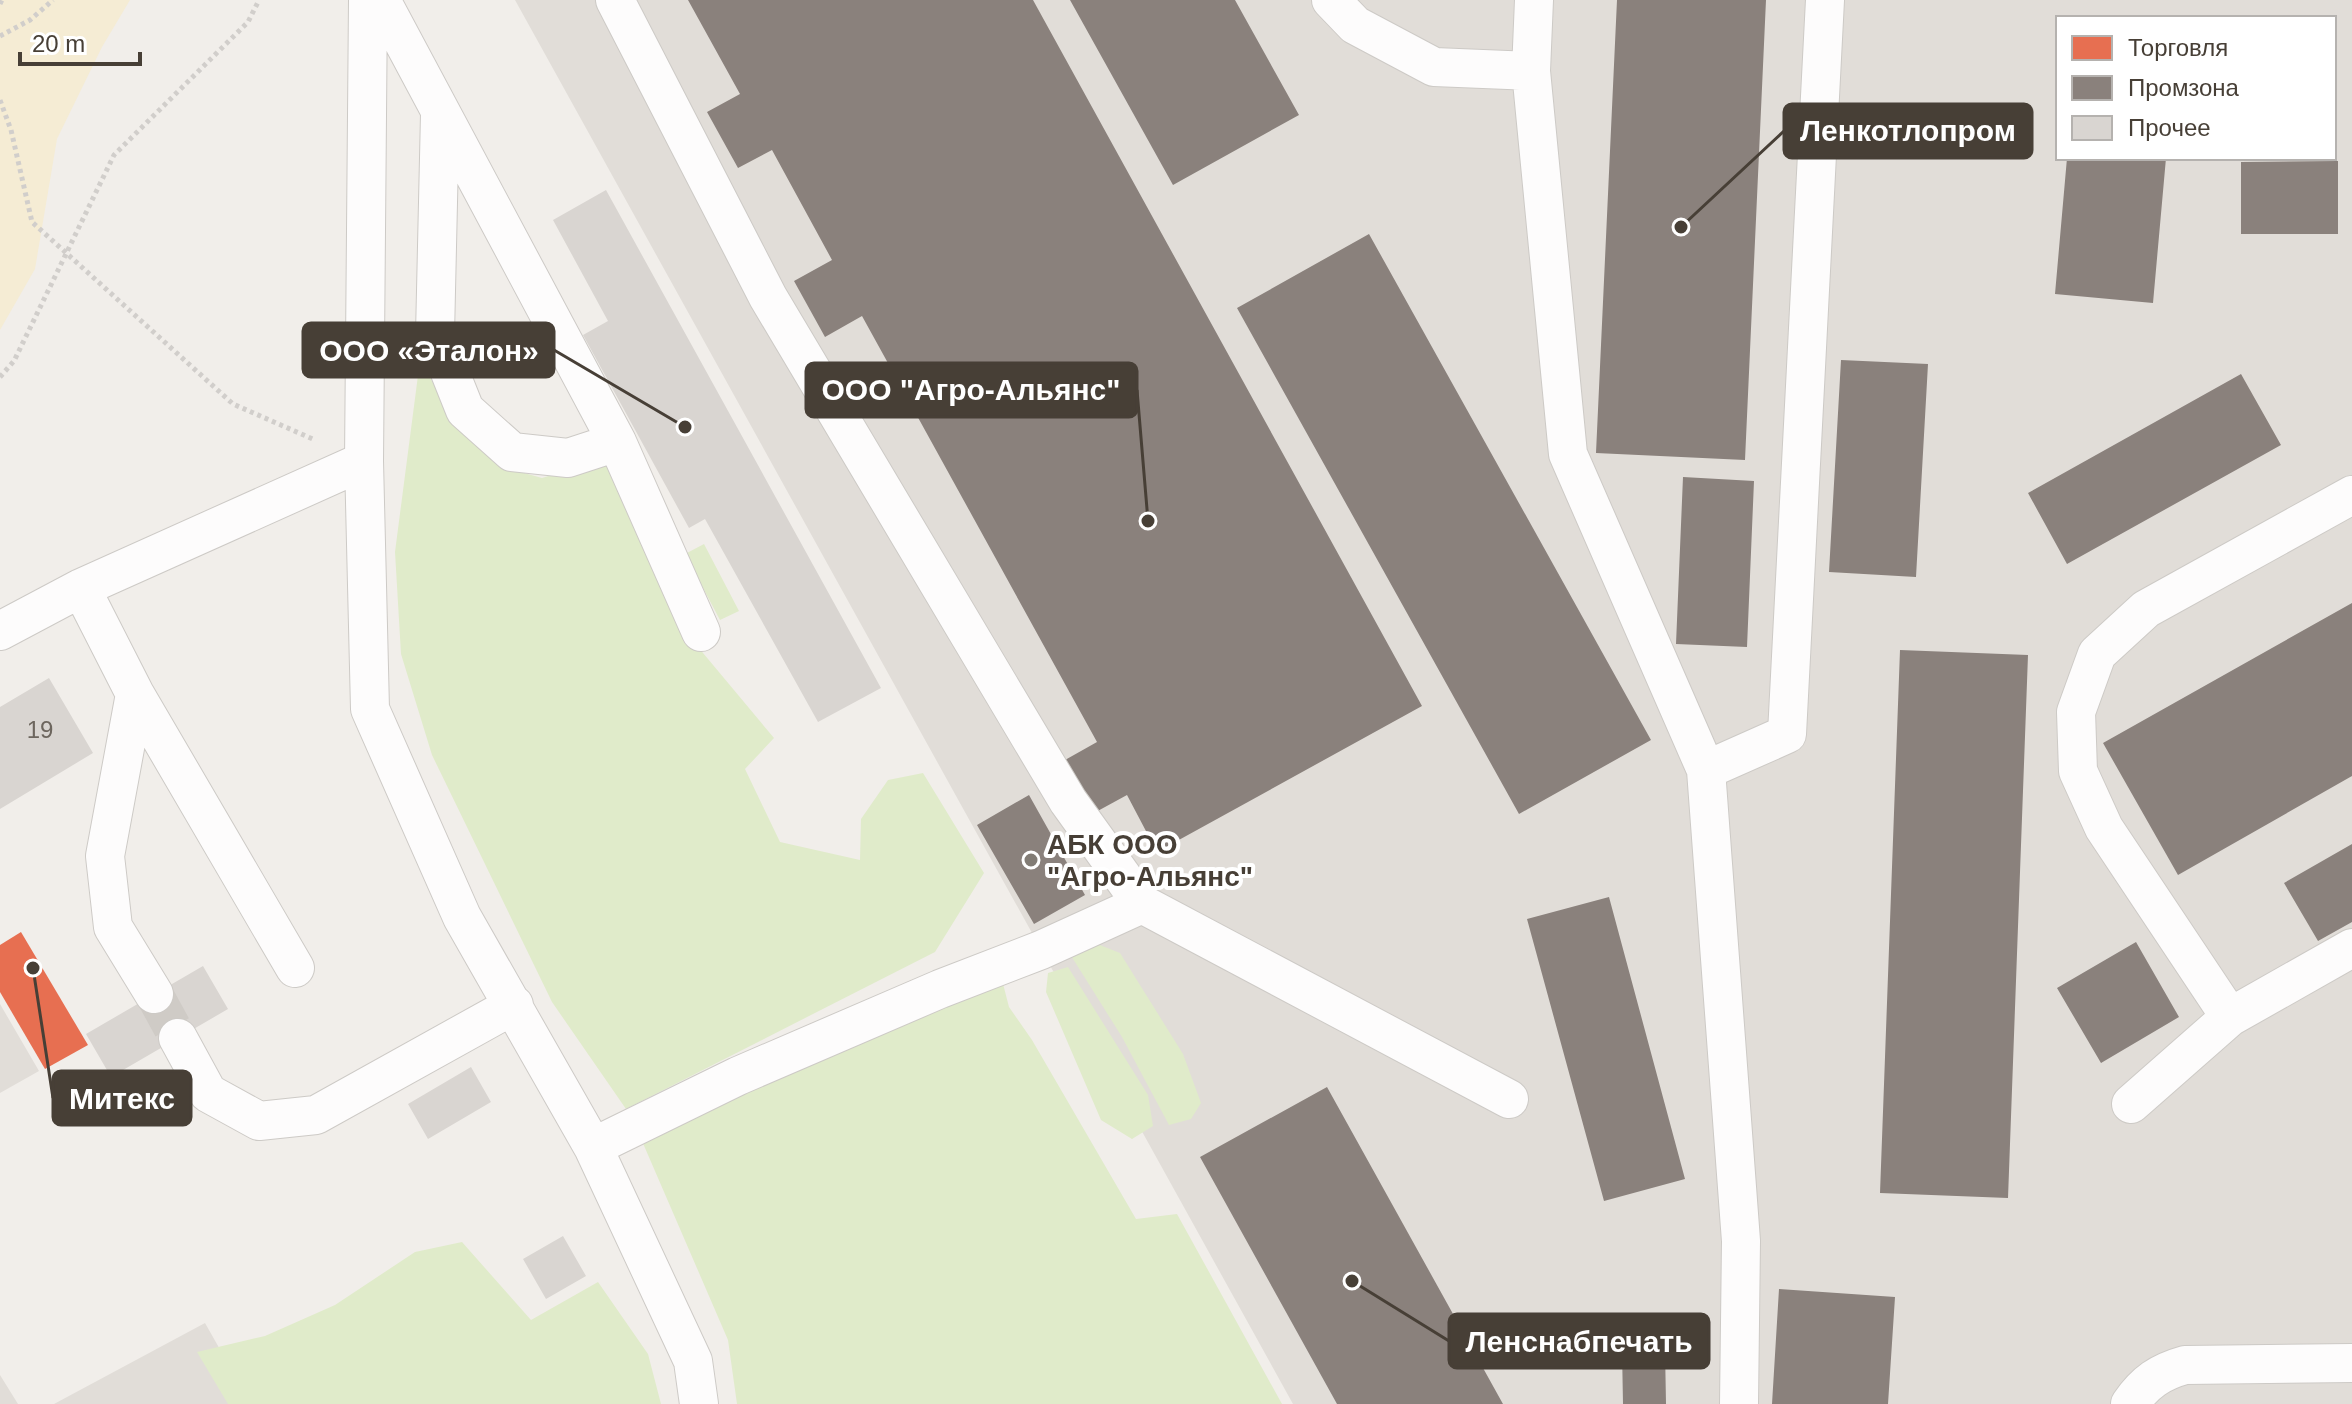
<svg xmlns="http://www.w3.org/2000/svg" width="2352" height="1404" font-family="Arial,sans-serif">
<rect width="100%" height="100%" fill="#f1eeea"/>
<path fill="#e1ddd8" fill-rule="evenodd" d="M515 0H2352V1404H1293ZM2058 18H2334V158H2058Z
M0 1004 39 1071 0 1093Z
M205 1323 251 1404H54Z
M0 1375 18 1404H0Z"/>
<path fill="#e0ebca" d="M420 360 458 427 499 466 542 478 608 458 693 641 774 738 745 769 780 842 860 860 861 819 888 780 923 773 984 873 935 952 626 1109 552 1002 432 755 401 654 395 552Z
M704 544 739 611 720 620 685 554Z
M1092 942 1120 953 1183 1054 1201 1103 1191 1119 1169 1125 1122 1037 1070 954Z
M1068 967 1148 1095 1153 1126 1132 1139 1101 1120 1046 992 1048 973Z
M1001 976 1009 1007 1032 1040 1136 1219 1177 1214 1282 1404H737L728 1340 642 1141 889 1021Z
M462 1242 531 1320 598 1282 648 1354 661 1404H228L197 1352 265 1336 335 1305 415 1252Z"/>
<path fill="#f5ecd4" d="M0 0H130L102 47 57 139 35 269 0 330Z"/>
<path fill="#e76f51" d="M21 932 88 1045 45 1069 0 992V945Z"/>
<path fill="#8a817c" d="M688 0H1033L1422 706 1157 852 1127 795 1094 813 1065 760 1097 742 862 316 825 337 794 281 832 260 772 150 738 168 707 112 740 94Z
M1070 0H1235L1299 115 1173 185Z
M1617 0H1766L1745 460 1596 453Z
M2067 158H2166L2153 303 2055 294Z
M2338 161V234H2241V162Z
M1369 234 1651 740 1519 814 1237 308Z
M1841 360 1928 364 1916 577 1829 572Z
M2241 374 2281 445 2067 564 2028 493Z
M1683 477 1754 481 1747 647 1676 644Z
M2352 603V776L2178 875 2103 743Z
M1900 650 2028 655 2008 1198 1880 1193Z
M1029 795 1085 895 1034 924 977 825Z
M2352 844V922L2318 941 2284 883Z
M1609 897 1685 1179 1604 1201 1527 919Z
M2136 942 2179 1017 2101 1063 2057 988Z
M1327 1087 1503 1404H1337L1200 1157Z
M1779 1289 1895 1297 1888 1404H1772Z
M1665 1349 1666 1404H1623L1622 1350Z"/>
<path fill="#d9d5d1" d="M606 190 881 688 818 722 705 519 689 528 583 335 608 321 553 220Z
M49 678 93 753 0 809V707Z
M203 966 228 1009 111 1077 86 1034Z
M471 1067 491 1102 428 1139 408 1104Z
M563 1236 586 1276 546 1299 523 1259Z"/>
<g fill="none" stroke-linecap="round" stroke-linejoin="round">
<path stroke="#cfcbc6" stroke-width="38" stroke-dasharray="38 19" stroke-linecap="butt" d="M154 994 178 1038"/>
<g stroke="#cdcac6" stroke-width="40">
<path id="minor" d="M368 0 364 461 370 709 462 917 593 1147 693 1361 699 1404
M381 0 617 442 701 632
M615 0 768 297 1068 801 1142 904
M1331 0 1355 25 1434 67 1531 71
M1534 0 1531 71 1568 454 1706 770 1741 1241 1739 1404
M440 114 435 335 465 410 512 452 568 458 617 442
M81 588 135 694 105 856 113 927 154 994
M0 631 81 588 364 461
M135 694 295 968
M1706 770 1787 734 1825 0
M2230 1017 2104 828 2078 771 2076 712 2097 654 2146 609 2352 495
M178 1038 208 1093 259 1121 316 1115 514 1005
M2131 1104 2230 1017 2352 948
M593 1147 738 1076 940 989 1041 950 1142 904 1509 1099
M2130 1404C2145 1382 2160 1372 2185 1365L2352 1363"/>
</g>
<path stroke="#d1cecb" stroke-width="5" stroke-dasharray="4 4" stroke-linecap="butt" d="M0 4 2 0
M0 36 30 20 53 0
M0 100 11 130 32 222 233 404 315 440
M0 377 14 361 114 155 248 22 259 0"/>
<use href="#minor" stroke="#fdfcfc" stroke-width="38"/>
</g>
<circle fill="#827c75" stroke="#fff" stroke-width="3" cx="1031" cy="860" r="8"/>
<g text-anchor="middle" stroke-width="8" stroke-linejoin="round" paint-order="stroke">
<g font-size="24" fill="#6d665e">
<text x="40" y="738">19</text>
</g>
<g font-size="28" font-weight="bold" fill="#473f36" stroke="#fff" text-anchor="start">
<text x="1047" y="854">АБК ООО<tspan x="1047" dy="32">"Агро-Альянс"</tspan></text>
</g>
</g>
<path fill="none" stroke="#473f36" stroke-width="3" d="M1681 227L1784 131M685 427L554 350M1148 521L1137 390M33 968L53 1098M1352 1281L1449 1341"/>
<g fill="#473f36" stroke="#fff" stroke-width="3">
<circle cx="1681" cy="227" r="8"/>
<circle cx="685" cy="427" r="8"/>
<circle cx="1148" cy="521" r="8"/>
<circle cx="33" cy="968" r="8"/>
<circle cx="1352" cy="1281" r="8"/>
</g>
<g fill="#473f36" stroke="#473f36" stroke-width="3">
<rect x="1784" y="104" width="248" height="54" rx="8"/>
<rect x="303" y="323" width="251" height="54" rx="8"/>
<rect x="806" y="363" width="331" height="54" rx="8"/>
<rect x="53" y="1071" width="138" height="54" rx="8"/>
<rect x="1449" y="1314" width="260" height="54" rx="8"/>
</g>
<g font-size="30" text-anchor="middle" font-weight="bold" fill="#fff">
<text x="1908" y="141">Ленкотлопром</text>
<text x="429" y="361">ООО «Эталон»</text>
<text x="971" y="400">ООО "Агро-Альянс"</text>
<text x="122" y="1109">Митекс</text>
<text x="1579" y="1352">Ленснабпечать</text>
</g>
<rect x="2056" y="16" width="280" height="144" fill="#ffffff" stroke="#b5b2af" stroke-width="2"/>
<rect x="2072" y="36" width="40" height="24" fill="#e76f51" stroke="#b5b2af" stroke-width="2"/>
<text x="2128" y="56" font-size="24" fill="#473f36">Торговля</text>
<rect x="2072" y="76" width="40" height="24" fill="#8a817c" stroke="#b5b2af" stroke-width="2"/>
<text x="2128" y="96" font-size="24" fill="#473f36">Промзона</text>
<rect x="2072" y="116" width="40" height="24" fill="#d9d5d1" stroke="#b5b2af" stroke-width="2"/>
<text x="2128" y="136" font-size="24" fill="#473f36">Прочее</text>
<path d="M20 52v12h120v-12" fill="none" stroke="#473f36" stroke-width="4"/>
<text x="32" y="52" font-size="24" fill="#473f36" stroke="#ffffff" stroke-width="6" paint-order="stroke">20 m</text>
</svg>
